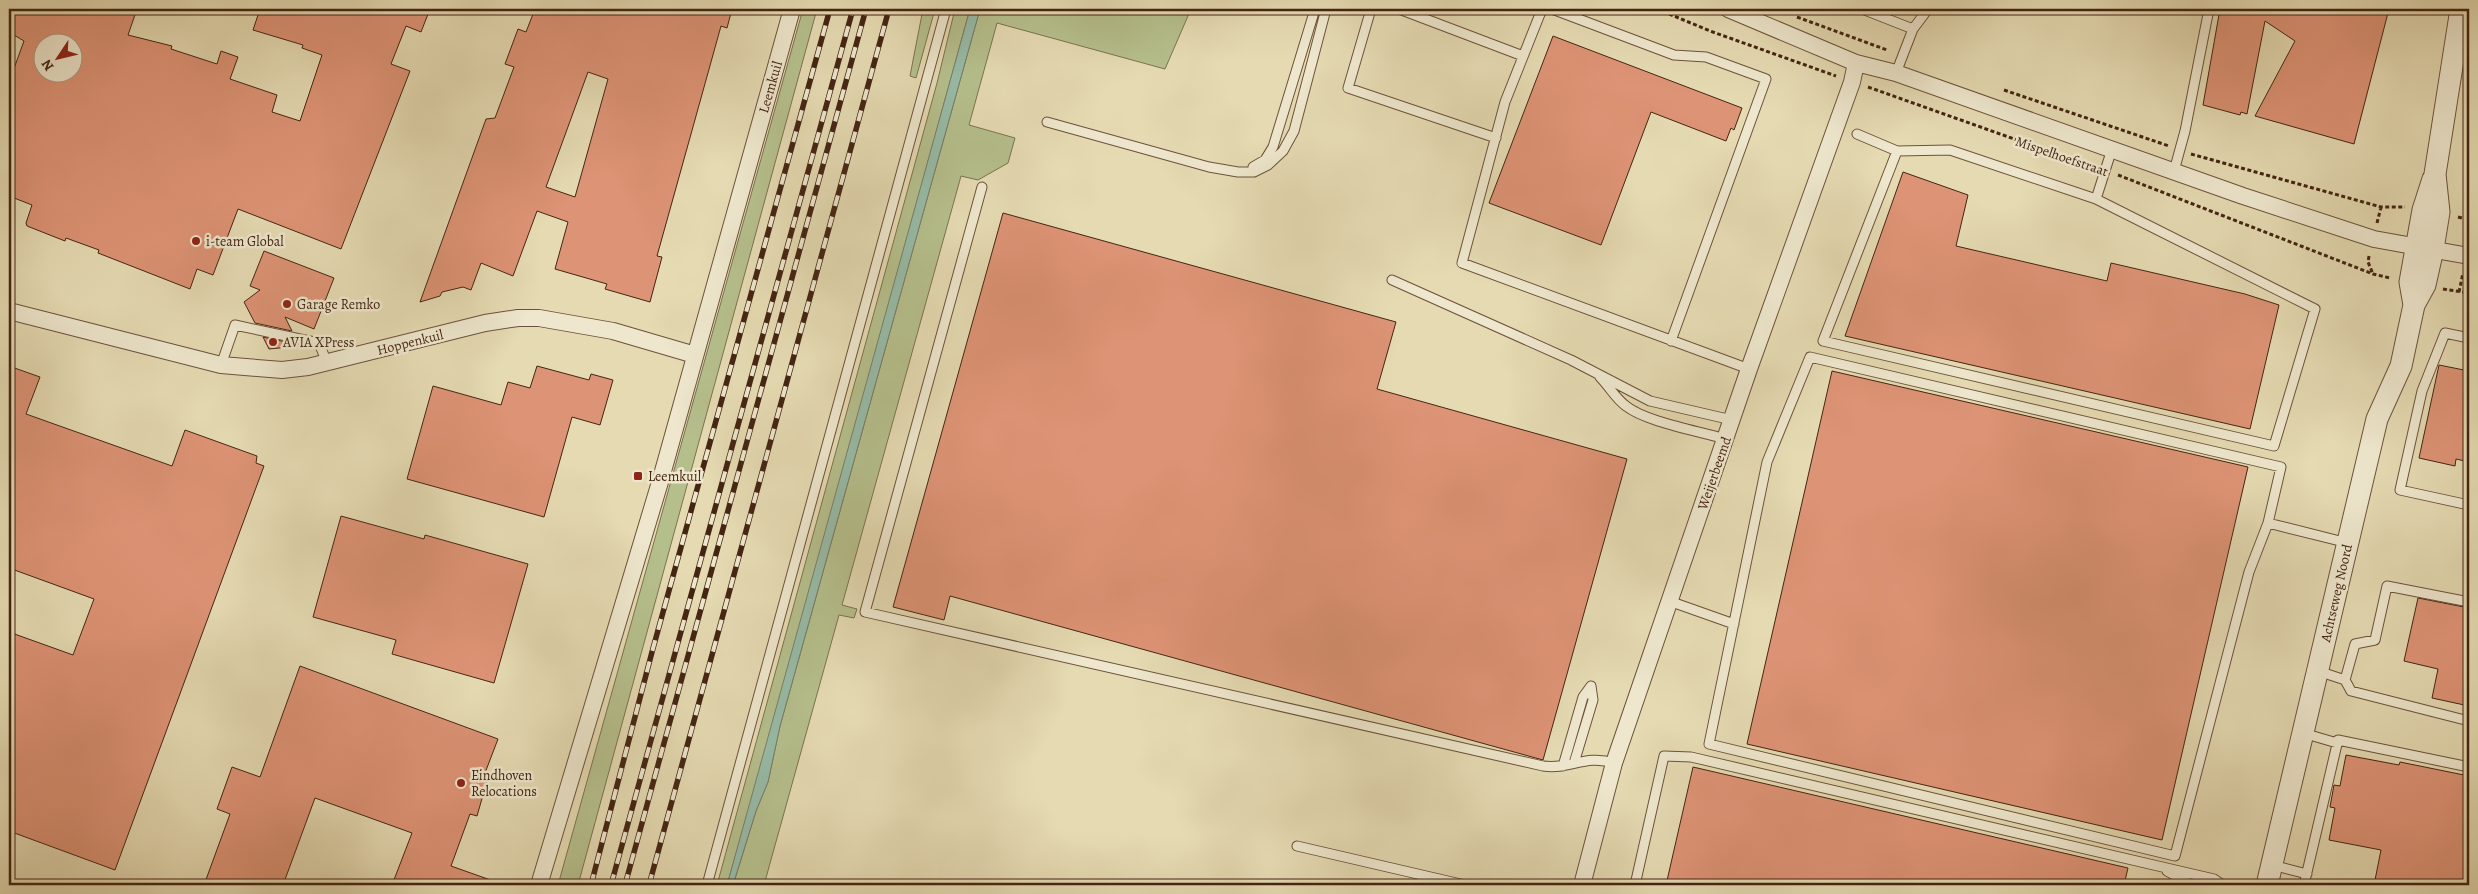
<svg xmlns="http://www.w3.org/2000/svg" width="2478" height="894" font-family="Alegreya,serif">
<rect width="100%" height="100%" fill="#e5dab2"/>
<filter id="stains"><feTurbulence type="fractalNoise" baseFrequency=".004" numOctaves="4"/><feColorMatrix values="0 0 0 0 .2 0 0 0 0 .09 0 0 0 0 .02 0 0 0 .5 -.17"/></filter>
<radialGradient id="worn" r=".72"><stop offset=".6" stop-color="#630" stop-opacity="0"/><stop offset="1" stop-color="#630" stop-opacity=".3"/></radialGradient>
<path fill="#b5bf8c" stroke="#7c724f" d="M803 9H817L578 885H558Z
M923 9H935L916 78 910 76Z
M955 9H970L758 780 727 885H717L937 83Z
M980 9H1191L1165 69 997 23 969 125 1015 138 1008 163 978 180 961 176 842 605 857 609 854 618 839 615 764 885H733L756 811 768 782 780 726Z"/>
<path fill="#97bba7" stroke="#767f6b" d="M970 9H980L780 726 768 782 756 811 733 885H727Z"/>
<path fill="#dd9375" stroke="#442512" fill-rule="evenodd" d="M9 9H137L128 35 172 46 171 49 217 64 221 51 238 57 230 79 277 95 272 112 300 121 322 55 302 48 303 45 253 30 260 9H430L421 32 406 26 391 64 410 71 341 249 238 209 213 275 197 269 190 289 98 253 99 250 66 238 65 241 27 226 26 223 32 205 9 196V82L24 41 9 32ZM42 42H72V72H42Z
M535 9H732L727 28 721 26 691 134 657 256 662 257 650 302 605 289 607 284 555 269 568 222 537 211 513 276 481 263 471 290 463 287 442 292 440 296 420 302 486 119 495 118 514 67 505 64 518 29 526 32ZM588 72 608 79 575 197 546 187Z
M2220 9H2389L2354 144 2255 116 2295 41 2265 21 2247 114 2241 112 2240 115 2203 105Z
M1553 36 1742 108 1734 130 1731 128 1726 141 1651 112 1601 245 1489 203Z
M1903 172 1968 195 1956 246 2107 281 2111 263 2245 294 2279 305 2250 429 1845 336Z
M1003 213 1396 322 1377 389 1627 459 1543 760 950 596 944 620 893 607Z
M264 251 334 278 314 329 285 317 292 331 255 323 244 302 260 290 250 286Z
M263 337 300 345V346L269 349Z
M2439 365 2469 371V462L2456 459 2455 466 2419 458Z
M9 366 40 377 26 414 172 466 185 430 257 456 256 463 264 466 115 870 9 831V632L73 655 94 599 9 568Z
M537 366 589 380 591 374 613 380 600 425 572 417 544 517 407 479 433 386 501 405 508 382 530 388Z
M1832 371 2248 467 2162 840 1747 744Z
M341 516 424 539 425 535 528 564 494 683 392 654 396 640 313 617Z
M2418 598 2469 608V706L2432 698 2438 669 2404 661Z
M300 666 498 739 485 773 489 774 477 816 470 814 451 866 499 883 498 885H392L412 833 315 798 283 885H204L230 814 217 809 232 767 260 777Z
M2346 755 2399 765 2400 762 2469 776V885H2374L2381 850 2329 840 2335 808 2330 807 2334 785 2340 786Z
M1693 767 2128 868 2124 885H1666Z"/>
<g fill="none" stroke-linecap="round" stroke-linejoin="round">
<g stroke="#6c523a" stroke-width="11">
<path id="service" d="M1371 9 1348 88 1496 138
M1399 9 1523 56
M1542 9 1505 102 1462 263 1749 369
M1552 9 1674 55 1706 57 1766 79 1671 341
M1862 9 1913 29
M1896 73 1913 29 1928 9
M1047 122 1209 167 1238 172H1254L1268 165 1283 151 1294 131 1326 9
M1857 134 1897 151
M1253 167 1265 160 1273 147 1315 9
M2174 171 2185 131 2209 9
M982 187 865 612 1543 766C1570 770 1585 754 1614 763
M2096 199 1950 150 1897 151 1823 341 2274 446 2315 309 2096 199 2112 149
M1392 280 1571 360 1650 401 1732 420
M2469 338 2445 333 2422 391 2400 490 2469 505
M221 365 235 325 319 343 327 363
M1600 377C1609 386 1615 398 1626 406 1646 422 1699 431 1725 439
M2268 523 2281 467 1810 357 1767 462 1709 744 2175 856 2249 572 2268 523 2348 543
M1669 601 1734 624
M2318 671 2345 680 2351 691 2469 721
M2345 680 2355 644 2375 640 2387 586 2469 602
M2303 733 2337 743
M1574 763 1593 700 1591 686
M1563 766 1583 697 1591 686
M1297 846 1465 885
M2272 865 2307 874
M2167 871 2192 885
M707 885 946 9
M1635 885 1664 756 1691 757 2158 866 2214 879 2223 885
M2304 885 2338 740 2469 767"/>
</g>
<g stroke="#6c523a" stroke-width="18">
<path id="minor" d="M1728 9 1856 63 1896 73 2243 196 2374 239 2469 256
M9 311 221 365 282 370 308 367 485 323 518 318H539L613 331 695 355
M539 885 660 482 792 9
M1582 885 1614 763 1749 369 1852 82 1856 63"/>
</g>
<g stroke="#6c523a" stroke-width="23">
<path id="tertiary" d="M2414 305 2410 282 2423 210 2433 179
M2267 885 2377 419 2401 366 2414 305 2425 285 2433 249 2439 212 2435 174 2461 9"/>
</g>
<path stroke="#442512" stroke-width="3" stroke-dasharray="4 2.5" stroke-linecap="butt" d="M1657 9 1710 31 1836 76
M1004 12 1005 9
M1797 17 1887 50
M1868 87 2093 167
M2004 90 2169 146
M2191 154 2381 207H2405
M2118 175 2373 274 2390 278
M2458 217 2469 220
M2377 223 2381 207
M2467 239 2469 185
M2369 256 2368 262 2373 274
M2443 289 2469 293
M2459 292 2463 273"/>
<use href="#service" stroke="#eee7cd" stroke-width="9"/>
<use href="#minor" stroke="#eee7cd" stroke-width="16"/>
<use href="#tertiary" stroke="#eee7cd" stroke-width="21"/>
<g stroke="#442512" stroke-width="5.5">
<path id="rail" d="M591 885 652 652 830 9
M611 885 853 9
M625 885 866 9
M649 885 889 9"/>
</g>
<use href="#rail" stroke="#eee7cd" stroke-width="4" stroke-dasharray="11" stroke-linecap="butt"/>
</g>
<g fill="#8f2418" stroke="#eee7cd" stroke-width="2">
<circle cx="196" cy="241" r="5"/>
<circle cx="287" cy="304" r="5"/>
<circle cx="273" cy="342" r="5"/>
<rect x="633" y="471" width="10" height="10" rx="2.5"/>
<circle cx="461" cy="783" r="5"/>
</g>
<g text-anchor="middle" stroke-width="5" stroke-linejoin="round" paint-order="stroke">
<g font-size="14" fill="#442512" stroke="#eee7cd">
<text transform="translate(770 87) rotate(-74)" y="5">Leemkuil</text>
<text transform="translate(2062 156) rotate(19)" y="5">Mispelhoefstraat</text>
<text transform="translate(410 342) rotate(-14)" y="5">Hoppenkuil</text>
<text transform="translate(1714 473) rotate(-71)" y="5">Weijerbeemd</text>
<text transform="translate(2336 593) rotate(-77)" y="5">Achtseweg Noord</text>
</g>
<g font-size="14" fill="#442512" stroke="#eee7cd" text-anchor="start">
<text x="206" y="246">i-team Global</text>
<text x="297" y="309">Garage Remko</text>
<text x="283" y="347">AVIA XPress</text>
<text x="648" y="481">Leemkuil</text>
<text x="471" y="780">Eindhoven<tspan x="471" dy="16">Relocations</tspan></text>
</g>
</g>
<rect width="2478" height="894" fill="none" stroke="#e5dab2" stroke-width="30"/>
<rect x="10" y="10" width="2458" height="874" fill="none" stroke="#442512" stroke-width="2.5"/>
<rect x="15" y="15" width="2448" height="864" fill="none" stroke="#442512"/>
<g transform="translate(58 58) rotate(235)"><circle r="24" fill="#eee7cd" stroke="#aa9982"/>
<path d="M0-4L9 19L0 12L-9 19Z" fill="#8f2418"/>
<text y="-8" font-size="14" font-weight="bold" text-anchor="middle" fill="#442512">N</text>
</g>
<rect width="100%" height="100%" filter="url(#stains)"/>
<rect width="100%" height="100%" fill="url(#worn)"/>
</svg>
